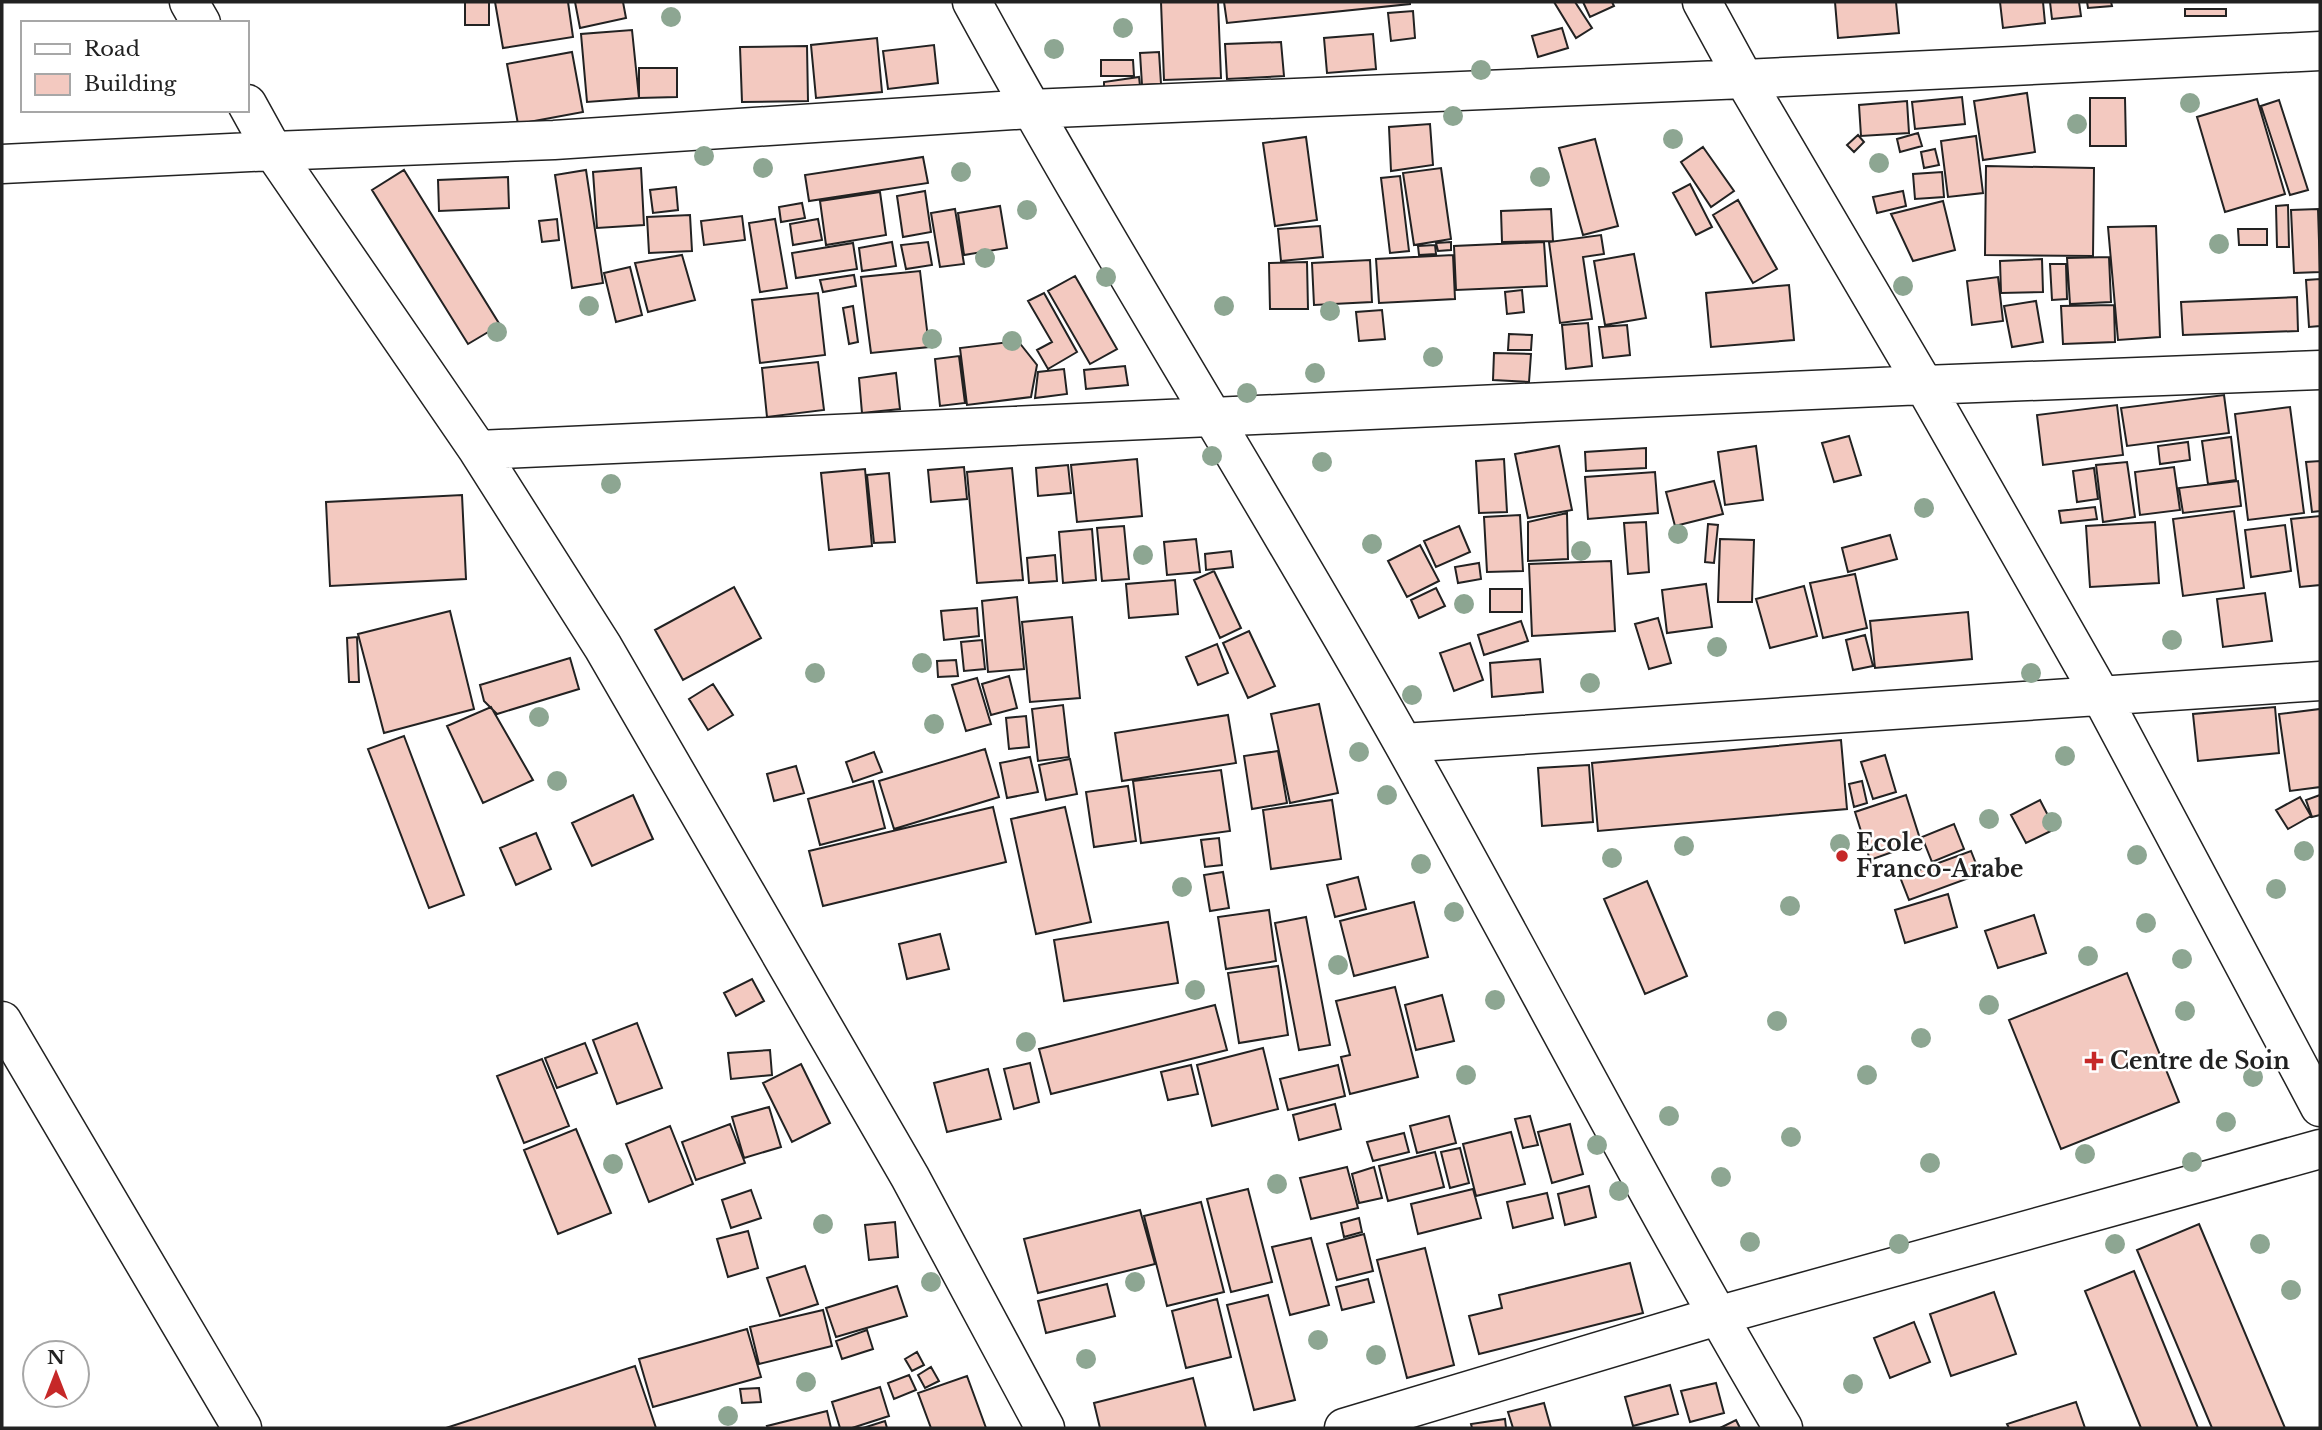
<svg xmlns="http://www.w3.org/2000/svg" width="2322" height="1430" font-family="'Libre Baskerville',serif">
<rect width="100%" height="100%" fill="#fff"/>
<path fill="#f3c9c0" stroke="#222" stroke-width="2" d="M465 2H489V25H465Z
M495 2H568L573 37 503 48Z
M575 2H623L626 18 580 28Z
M1161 2H1218L1221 78 1164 80Z
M1224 2H1410V4L1227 23Z
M1554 2H1575L1592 28 1576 38Z
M1583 2H1612L1614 6 1590 17Z
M1835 2H1896L1899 33 1838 38Z
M2000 2H2043L2045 23 2003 28Z
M2050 2H2079L2081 16 2052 19Z
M2087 2H2111L2112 6 2088 8Z
M2185 9H2226V16H2185Z
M1413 11 1415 38 1391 41 1388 13Z
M1562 28 1568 48 1538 57 1532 36Z
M632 30 639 98 587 102 581 34Z
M1373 34 1376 69 1327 73 1324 38Z
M877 38 882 92 816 98 811 45Z
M1281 42 1284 76 1227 79 1225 44Z
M934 45 938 83 888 89 883 51Z
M807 46 808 101 742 102 740 47Z
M572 52 583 112 518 124 507 64Z
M1159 52 1161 84 1142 85 1140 53Z
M1101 60H1133L1134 76H1101Z
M639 68H677V97L639 98Z
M1139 77 1140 86 1104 91V82Z
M2027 93 2035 152 1983 160 1974 101Z
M1962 97 1965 124 1915 129 1912 102Z
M2090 98H2125L2126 146H2090Z
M2257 99 2285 194 2225 212 2197 117Z
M2279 100 2308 190 2290 195 2261 106Z
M1907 101 1909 133 1861 136 1859 105Z
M1430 124 1433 165 1391 171 1389 127Z
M1918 133 1922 146 1900 152 1897 139Z
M1858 135 1864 142 1854 152 1847 145Z
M1976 136 1983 193 1948 197 1941 141Z
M1306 137 1317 220 1275 226 1263 143Z
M1595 139 1618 226 1583 235 1559 148Z
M1703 147 1734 191 1711 207 1681 162Z
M1935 149 1939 165 1924 168 1921 152Z
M923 157 928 183 809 201 805 175Z
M1986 166 2094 168 2093 256 1985 255Z
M641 168 644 225 597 228 593 172Z
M1441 168 1451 239 1414 245 1403 173Z
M404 170 500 325 468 344 372 190Z
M586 170 603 283 572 288 555 175Z
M1942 172 1944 197 1915 199 1913 174Z
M1400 176 1409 251 1390 253 1381 178Z
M508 177 509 208 439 211 438 180Z
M1690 184 1712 227 1696 235 1673 193Z
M676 187 678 210 653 213 650 190Z
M925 191 931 232 903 237 897 196Z
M1903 191 1906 206 1877 213 1873 197Z
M880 192 886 235 826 245 820 201Z
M1738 200 1777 269 1753 283 1713 215Z
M1943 201 1955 250 1913 261 1891 214Z
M802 203 805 218 781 222 779 207Z
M2288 205 2289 247H2277L2276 206Z
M1000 206 1007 248 964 255 958 213Z
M955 209 964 264 940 267 931 213Z
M1551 209 1553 241 1502 242 1501 211Z
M2318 209 2320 272 2294 273 2291 210Z
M690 215 692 251 649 253 647 217Z
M742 216 745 240 704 245 701 221Z
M557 219 559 240 542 242 539 221Z
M775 219 787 288 760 292 749 223Z
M818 219 822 240 793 245 790 224Z
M1320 226 1323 257 1281 261 1278 229Z
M2156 226 2160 337 2118 340 2108 227Z
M2238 229H2267V245H2239Z
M1601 235 1604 254 1583 257 1592 319 1560 323 1549 242Z
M892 242 896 266 862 271 859 248Z
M928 242 932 265 906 269 901 245Z
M1451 242V250L1438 251 1436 243Z
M1544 242 1547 286 1456 290 1454 246Z
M853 243 857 269 796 278 792 253Z
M1435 245 1436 254 1419 255 1418 246Z
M1634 254 1646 318 1605 325 1594 261Z
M682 255 695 300 648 312 635 263Z
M1453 255 1455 299 1379 303 1376 259Z
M2109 257 2111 302 2070 304 2067 258Z
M2042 259 2043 292 2001 293 2000 261Z
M1370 260 1372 302 1314 305 1312 263Z
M1307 262 1308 309H1270L1269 263Z
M2050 264H2066L2067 299 2052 300Z
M630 267 642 315 616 322 604 273Z
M920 271 929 347 871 353 861 277Z
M854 275 856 286 823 292 820 280Z
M1075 276 1117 349 1090 364 1048 291Z
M1998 277 2003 321 1972 325 1967 281Z
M2320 279V326L2309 327 2306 280Z
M1789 285 1794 340 1711 347 1706 293Z
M1522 290 1524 312 1507 314 1505 292Z
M818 293 825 355 760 363 752 300Z
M1044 293 1077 352 1048 369 1037 350 1052 342 1028 301Z
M2297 297 2298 331 2183 335 2181 302Z
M2036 301 2043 342 2012 347 2004 306Z
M2114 305 2115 342 2063 344 2061 306Z
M853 306 858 342 849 344 843 308Z
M1382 310 1385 339 1359 341 1356 312Z
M1588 323 1592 366 1566 369 1562 325Z
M1627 325 1630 355 1603 358 1599 327Z
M1509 334 1532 335 1531 350H1508Z
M1018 341 1037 365 1031 397 967 405 960 348Z
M1494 353 1531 354 1529 382 1493 380Z
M959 356 965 403 940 406 935 359Z
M818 362 824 410 767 417 762 368Z
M1125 366 1128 385 1086 389 1084 370Z
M1064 369 1067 394 1035 398 1038 372Z
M896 373 900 409 862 413 859 378Z
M2224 395 2229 433 2127 446 2121 408Z
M2117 405 2123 455 2043 465 2037 415Z
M2290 407 2304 513 2248 520 2235 414Z
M1849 436 1861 475 1834 482 1822 443Z
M2231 437 2236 480 2208 484 2202 441Z
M2188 442 2190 460 2160 464 2158 446Z
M1559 446 1572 510 1528 518 1515 454Z
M1756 446 1763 500 1725 505 1718 452Z
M1646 448V468L1586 471 1585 452Z
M1137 459 1142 516 1077 522 1071 465Z
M1504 459 1507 512 1479 513 1476 461Z
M2320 461V511L2312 512 2306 462Z
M2127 462 2135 517 2103 522 2096 465Z
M1068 465 1071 493 1038 496 1036 468Z
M964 467 967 499 931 502 928 470Z
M2174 467 2180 510 2140 515 2135 472Z
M1012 468 1023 580 977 583 967 472Z
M2094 468 2098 499 2077 502 2073 471Z
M865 469 872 546 829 550 821 473Z
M1655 472 1658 513 1588 519 1585 477Z
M889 473 895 542 874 543 867 475Z
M1714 481 1723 514 1675 526 1666 492Z
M2238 481 2241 506 2183 513 2179 488Z
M462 495 466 579 330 586 326 502Z
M2095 507 2097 519 2061 523 2059 511Z
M2234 511 2244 588 2183 596 2173 519Z
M1567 513 1568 559 1528 561V522Z
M1520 515 1523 571 1487 572 1484 517Z
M2320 516V585L2300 587 2291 519Z
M1646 522 1649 572 1628 574 1624 523Z
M2155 522 2159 583 2090 587 2086 526Z
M1708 524 1718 525 1714 563 1705 562Z
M2285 525 2291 571 2251 577 2245 530Z
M1124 526 1129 579 1102 581 1097 528Z
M1459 526 1470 552 1436 567 1424 541Z
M1092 529 1096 580 1063 583 1059 532Z
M1890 535 1897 559 1848 572 1842 548Z
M1196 539 1200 572 1167 575 1164 542Z
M1720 539 1754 540 1752 602H1718Z
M1420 545 1439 581 1407 597 1388 561Z
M1231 551 1233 567 1206 570 1205 554Z
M1055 555 1057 581 1029 583 1027 558Z
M1611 561 1615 631 1532 636 1529 564Z
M1479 563 1481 579 1458 583 1455 567Z
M1214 571 1241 628 1220 638 1194 580Z
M1855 574 1867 628 1823 638 1810 583Z
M1175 580 1178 614 1129 618 1126 584Z
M1706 584 1712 627 1667 633 1662 590Z
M1804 586 1817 636 1770 648 1756 599Z
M734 587 761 638 683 680 655 630Z
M1436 588 1445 606 1419 618 1411 600Z
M1490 589H1522V612H1490Z
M2265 593 2272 641 2223 647 2217 599Z
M1017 597 1024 669 988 672 982 601Z
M977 608 979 636 944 640 941 611Z
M450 611 474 709 384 733 358 634Z
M1968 612 1972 659 1875 668 1870 621Z
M1072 617 1080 698 1030 702 1022 622Z
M1658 618 1671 663 1649 669 1635 624Z
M1521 621 1528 641 1484 655 1478 635Z
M1249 631 1275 686 1248 698 1223 643Z
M1865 635 1873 666 1853 670 1846 640Z
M357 637 359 682H349L347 638Z
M982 640 985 669 964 671 961 642Z
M1470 643 1483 680 1454 691 1440 653Z
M1217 644 1228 673 1198 685 1186 657Z
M570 658 579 689 497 714 484 701 480 685Z
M1540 659 1543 692 1492 697 1490 663Z
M956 660 958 676 938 677 937 661Z
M1009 676 1017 708 991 715 982 684Z
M977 678 991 724 966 731 952 685Z
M713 684 733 715 708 730 689 699Z
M1319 704 1338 793 1290 803 1271 714Z
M1063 705 1069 757 1038 761 1032 709Z
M491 707 533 780 483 803 447 726Z
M2275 707 2279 753 2198 761 2193 714Z
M2320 709V787L2290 791 2279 714Z
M1228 715 1236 763 1122 781 1115 733Z
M1026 716 1029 747 1009 749 1006 718Z
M404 736 464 895 429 908 368 749Z
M1841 740 1847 809 1598 831 1592 763Z
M985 749 999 797 894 829 879 781Z
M1278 751 1287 803 1252 809 1244 756Z
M874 752 882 772 853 782 846 762Z
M1885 755 1896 792 1873 799 1861 762Z
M1030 757 1038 792 1007 798 1000 763Z
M1070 759 1077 794 1046 800 1039 765Z
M1589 765 1593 822 1542 826 1538 768Z
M796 766 804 793 774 801 767 774Z
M1221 770 1230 831 1141 843 1133 781Z
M873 781 885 828 820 845 808 799Z
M1862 781 1867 803 1854 807 1849 784Z
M1128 786 1136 841 1094 847 1086 792Z
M633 795 653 839 592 866 572 823Z
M1906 795 1921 842 1870 860 1855 812Z
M2320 795V815L2312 817 2306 800Z
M2300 797 2311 816 2288 829 2276 810Z
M1332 800 1341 859 1271 869 1263 810Z
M2040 800 2055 829 2026 843 2011 815Z
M993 807 1006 862 823 906 809 851Z
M1065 807 1091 922 1036 934 1011 819Z
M1954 824 1964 849 1932 862 1922 837Z
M536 833 551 869 516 885 500 848Z
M1219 838 1222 865 1205 867 1201 840Z
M1971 851 1980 874 1909 900 1900 877Z
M1223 872 1229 908 1210 911 1204 875Z
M1358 877 1366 909 1335 917 1327 885Z
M1647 881 1687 976 1645 994 1604 899Z
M1948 894 1957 927 1905 943 1895 910Z
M1414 902 1428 957 1354 976 1340 921Z
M1269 910 1276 961 1226 969 1218 917Z
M2034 915 2046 953 1998 968 1985 931Z
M1306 917 1330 1045 1299 1050 1275 923Z
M1168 922 1178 983 1064 1001 1054 940Z
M940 934 949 969 907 979 899 944Z
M1278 966 1288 1035 1239 1043 1228 973Z
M2127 973 2179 1102 2061 1149 2009 1020Z
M752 979 764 1001 736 1016 724 993Z
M1395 987 1418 1077 1350 1094 1341 1057 1350 1055 1336 1001Z
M1442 995 1454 1041 1416 1050 1405 1005Z
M1215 1005 1227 1050 1051 1094 1039 1049Z
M637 1023 662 1088 617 1104 593 1040Z
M585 1043 597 1073 557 1088 545 1058Z
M1263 1048 1278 1109 1212 1126 1197 1065Z
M770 1050 772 1075 731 1079 728 1053Z
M542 1059 569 1126 524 1143 497 1076Z
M1030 1063 1039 1102 1014 1109 1004 1069Z
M801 1064 830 1123 792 1142 763 1083Z
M1191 1065 1198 1094 1168 1100 1161 1072Z
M1338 1065 1345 1096 1288 1110 1280 1079Z
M988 1069 1001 1119 947 1132 934 1083Z
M1335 1104 1341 1129 1299 1140 1293 1115Z
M769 1107 781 1147 744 1158 732 1117Z
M1449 1116 1456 1143 1417 1153 1410 1126Z
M1530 1116 1538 1145 1523 1148 1515 1119Z
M730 1124 745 1163 696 1180 682 1142Z
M1570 1124 1583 1174 1552 1183 1538 1132Z
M670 1126 693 1184 649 1202 626 1144Z
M576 1129 611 1213 558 1234 524 1150Z
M1511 1132 1525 1184 1476 1196 1463 1144Z
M1404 1133 1409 1152 1373 1161 1367 1142Z
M1460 1148 1469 1183 1450 1188 1441 1152Z
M1435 1152 1444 1187 1388 1201 1379 1166Z
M1347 1167 1358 1208 1311 1219 1300 1178Z
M1374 1167 1382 1198 1359 1203 1352 1174Z
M1589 1186 1596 1217 1565 1225 1558 1194Z
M1248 1189 1272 1282 1231 1292 1207 1199Z
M1473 1189 1481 1218 1418 1234 1411 1204Z
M751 1190 761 1218 731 1228 722 1200Z
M1547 1193 1553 1218 1513 1228 1507 1202Z
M1201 1202 1224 1292 1167 1306 1144 1216Z
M1140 1210 1155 1264 1038 1293 1024 1239Z
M1359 1218 1362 1232 1344 1237 1341 1223Z
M895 1222 898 1257 869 1260 865 1225Z
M2199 1224 2285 1428H2212L2137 1250Z
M748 1231 758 1268 728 1277 717 1239Z
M1364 1234 1373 1271 1337 1280 1327 1244Z
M1311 1238 1329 1305 1290 1315 1272 1247Z
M1425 1248 1454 1365 1407 1378 1377 1260Z
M1630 1263 1643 1313 1479 1354 1469 1316 1502 1308 1499 1295Z
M805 1266 818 1304 780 1316 767 1278Z
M2134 1271 2198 1428H2141L2085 1291Z
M1368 1279 1374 1302 1342 1310 1336 1287Z
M1107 1284 1115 1316 1046 1333 1038 1301Z
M897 1286 907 1316 836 1337 826 1308Z
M1994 1292 2016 1354 1951 1376 1930 1314Z
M1268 1295 1295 1400 1254 1410 1227 1305Z
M1217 1299 1231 1357 1186 1368 1172 1311Z
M823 1310 832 1346 759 1364 750 1327Z
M1914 1322 1930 1362 1890 1378 1874 1338Z
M747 1329 761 1377 653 1407 639 1359Z
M867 1330 873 1349 842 1359 836 1341Z
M917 1352 924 1365 912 1371 905 1359Z
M635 1366 656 1428H446Z
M931 1367 939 1381 925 1388 918 1375Z
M909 1375 916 1390 894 1399 888 1383Z
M967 1376 986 1428H931L918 1393Z
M1193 1378 1206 1428H1100L1094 1403Z
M1716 1383 1724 1413 1690 1422 1681 1391Z
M1670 1385 1678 1414 1633 1426 1625 1397Z
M880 1387 889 1416 852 1428H840L832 1402Z
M759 1388 761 1402 742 1403 740 1389Z
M2076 1402 2085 1428H2009L2007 1424Z
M1544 1403 1551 1428H1513L1508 1412Z
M827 1411 831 1428H768L767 1426Z
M1505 1419 1506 1428H1472L1471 1424Z
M1736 1420 1740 1428H1720Z
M885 1421 887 1428H863Z"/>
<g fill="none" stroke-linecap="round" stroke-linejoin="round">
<g stroke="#222" stroke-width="41">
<path id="minor" d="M189 2 201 23
M972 2C1109 253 1263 494 1403 743 1531 971 1650 1203 1783 1428
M1702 2 1744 79 1924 385 2100 694 2320 1107
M247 104 273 151 554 140 1030 109 1744 79 2320 51
M2 164 273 151 478 450 603 647 910 1177 1045 1428
M478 450 1924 385 2320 370
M1403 743 2320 681
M2 1021 242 1428
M1344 1428 1717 1316 2320 1149"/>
</g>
<use href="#minor" stroke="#fff" stroke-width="38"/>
</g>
<g fill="#8da692">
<circle cx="671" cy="17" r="10"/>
<circle cx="1123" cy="28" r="10"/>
<circle cx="1054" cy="49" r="10"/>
<circle cx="1481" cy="70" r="10"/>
<circle cx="2190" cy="103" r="10"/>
<circle cx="1453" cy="116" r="10"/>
<circle cx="2077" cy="124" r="10"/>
<circle cx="1673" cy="139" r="10"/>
<circle cx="704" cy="156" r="10"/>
<circle cx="1879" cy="163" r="10"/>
<circle cx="763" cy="168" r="10"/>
<circle cx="961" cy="172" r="10"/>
<circle cx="1540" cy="177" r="10"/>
<circle cx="1027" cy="210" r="10"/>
<circle cx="2219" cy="244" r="10"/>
<circle cx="985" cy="258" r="10"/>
<circle cx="1106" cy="277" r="10"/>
<circle cx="1903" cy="286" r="10"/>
<circle cx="589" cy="306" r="10"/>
<circle cx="1224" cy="306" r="10"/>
<circle cx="1330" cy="311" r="10"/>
<circle cx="497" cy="332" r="10"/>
<circle cx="932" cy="339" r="10"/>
<circle cx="1012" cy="341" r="10"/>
<circle cx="1433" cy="357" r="10"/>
<circle cx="1315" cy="373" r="10"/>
<circle cx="1247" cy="393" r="10"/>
<circle cx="1212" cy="456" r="10"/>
<circle cx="1322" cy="462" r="10"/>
<circle cx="611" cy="484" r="10"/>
<circle cx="1924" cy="508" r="10"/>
<circle cx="1678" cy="534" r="10"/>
<circle cx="1372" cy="544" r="10"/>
<circle cx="1581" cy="551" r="10"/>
<circle cx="1143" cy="555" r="10"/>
<circle cx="1464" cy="604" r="10"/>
<circle cx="2172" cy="640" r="10"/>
<circle cx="1717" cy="647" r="10"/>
<circle cx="922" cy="663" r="10"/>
<circle cx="815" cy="673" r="10"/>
<circle cx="2031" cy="673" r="10"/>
<circle cx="1590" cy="683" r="10"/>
<circle cx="1412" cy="695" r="10"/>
<circle cx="539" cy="717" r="10"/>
<circle cx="934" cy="724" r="10"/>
<circle cx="1359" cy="752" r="10"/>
<circle cx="2065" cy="756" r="10"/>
<circle cx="557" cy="781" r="10"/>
<circle cx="1387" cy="795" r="10"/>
<circle cx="1989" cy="819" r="10"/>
<circle cx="2052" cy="822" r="10"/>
<circle cx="1840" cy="844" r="10"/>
<circle cx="1684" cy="846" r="10"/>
<circle cx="2304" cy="851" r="10"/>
<circle cx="2137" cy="855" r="10"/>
<circle cx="1612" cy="858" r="10"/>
<circle cx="1421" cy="864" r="10"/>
<circle cx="1182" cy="887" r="10"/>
<circle cx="2276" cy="889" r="10"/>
<circle cx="1790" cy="906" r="10"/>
<circle cx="1454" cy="912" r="10"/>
<circle cx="2146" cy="923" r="10"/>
<circle cx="2088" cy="956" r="10"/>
<circle cx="2182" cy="959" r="10"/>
<circle cx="1338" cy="965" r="10"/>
<circle cx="1195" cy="990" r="10"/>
<circle cx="1495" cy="1000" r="10"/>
<circle cx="1989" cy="1005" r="10"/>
<circle cx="2185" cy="1011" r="10"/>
<circle cx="1777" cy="1021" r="10"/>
<circle cx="1921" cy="1038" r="10"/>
<circle cx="1026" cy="1042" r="10"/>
<circle cx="1466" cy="1075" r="10"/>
<circle cx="1867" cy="1075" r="10"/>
<circle cx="2253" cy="1077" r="10"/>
<circle cx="1669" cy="1116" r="10"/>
<circle cx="2226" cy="1122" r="10"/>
<circle cx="1791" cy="1137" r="10"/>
<circle cx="1597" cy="1145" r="10"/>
<circle cx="2085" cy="1154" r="10"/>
<circle cx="2192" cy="1162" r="10"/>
<circle cx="1930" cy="1163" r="10"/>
<circle cx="613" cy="1164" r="10"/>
<circle cx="1721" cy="1177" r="10"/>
<circle cx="1277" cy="1184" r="10"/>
<circle cx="1619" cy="1191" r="10"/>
<circle cx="823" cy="1224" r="10"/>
<circle cx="1750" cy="1242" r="10"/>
<circle cx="1899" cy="1244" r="10"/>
<circle cx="2115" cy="1244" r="10"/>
<circle cx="2260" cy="1244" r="10"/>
<circle cx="931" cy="1282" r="10"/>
<circle cx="1135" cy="1282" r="10"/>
<circle cx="2291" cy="1290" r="10"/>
<circle cx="1318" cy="1340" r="10"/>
<circle cx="1376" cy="1355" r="10"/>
<circle cx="1086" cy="1359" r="10"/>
<circle cx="806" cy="1382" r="10"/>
<circle cx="1853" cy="1384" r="10"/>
<circle cx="728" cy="1416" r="10"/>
</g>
<g fill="#c62828" stroke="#fff" stroke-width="2.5">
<circle cx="1842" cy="856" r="7"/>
<path d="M2090.5 1050.5h7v7h7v7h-7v7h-7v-7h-7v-7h7z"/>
</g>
<g text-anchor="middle" stroke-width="5" stroke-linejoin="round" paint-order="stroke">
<g font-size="23" font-weight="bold" fill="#222" stroke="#fff" text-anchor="start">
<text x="1856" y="851">Ecole<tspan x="1856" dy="26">Franco-Arabe</tspan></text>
<text x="2110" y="1069">Centre de Soin</text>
</g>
</g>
<rect width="2322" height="1430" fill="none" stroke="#222222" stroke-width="7"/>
<rect x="21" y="21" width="228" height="91" fill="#ffffff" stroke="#a7a7a7" stroke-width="2"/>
<rect x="35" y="44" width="35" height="10" fill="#ffffff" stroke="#a7a7a7" stroke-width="2"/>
<text x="84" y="56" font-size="21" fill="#222222">Road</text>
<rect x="35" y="74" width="35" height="21" fill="#f3c9c0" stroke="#a7a7a7" stroke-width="2"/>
<text x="84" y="91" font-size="21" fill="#222222">Building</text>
<g transform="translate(56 1374)"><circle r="33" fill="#ffffff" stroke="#a7a7a7" stroke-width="2"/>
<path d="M0-5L12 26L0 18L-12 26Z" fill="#c62828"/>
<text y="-10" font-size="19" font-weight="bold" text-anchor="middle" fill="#222222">N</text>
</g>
</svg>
